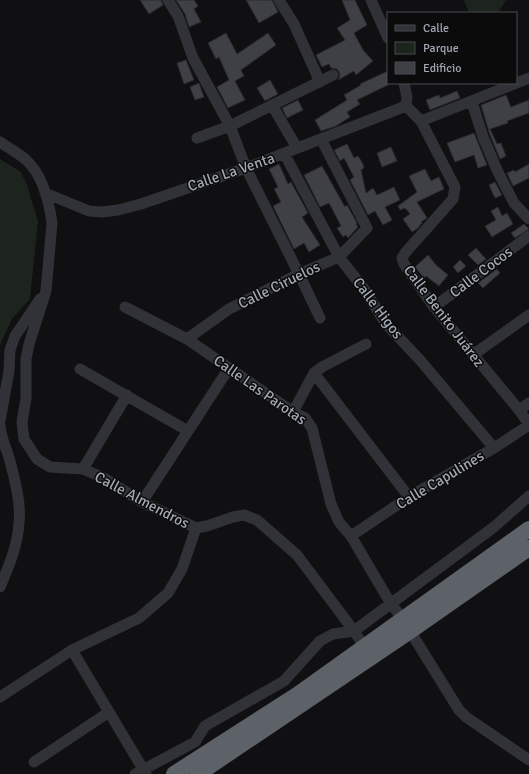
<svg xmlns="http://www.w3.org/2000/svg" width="529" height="774" font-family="Signika,sans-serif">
<rect width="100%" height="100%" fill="#101012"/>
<path fill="#1c241d" d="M464 0H506L498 13H469Z
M0 159 21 172 27 185 38 221 30 299 12 319 0 345Z"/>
<path fill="#3f4045" stroke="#2a2a2e" d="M140 0H161L163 5 149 14Z
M176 0H194L198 6 194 9 201 22 189 27 185 14Z
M246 0H272L278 12 259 23Z
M342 0H355L367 25 354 33 363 50 373 61 356 75 354 71 338 80 340 76 339 72 337 69 331 68 329 64 322 67 316 55 345 40 337 28 350 20Z
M226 33 237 54 268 33 276 45 241 70 244 76 235 81 245 100 228 108 217 87 229 80 219 57 216 59 208 43Z
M186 60 194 80 184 84 177 63Z
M388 71V85L357 100 360 104 347 112 350 117 336 126 321 131 315 120 347 100 344 95 361 85 360 84Z
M270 80 278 94 265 101 257 88Z
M199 83 204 97 195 100 190 87Z
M457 91 460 98 430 110 426 100 439 95 440 98Z
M506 95 511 107 529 100V113L507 121 508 123 490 129 497 144 501 143 506 156 500 159 490 135 481 105Z
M298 100 303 110 287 118 282 108Z
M474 133 487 165 478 168 474 155 455 162 447 143Z
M347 144 354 158 358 156 363 164 364 168 361 170 366 193 373 188 377 195 394 187 400 200 385 207 392 220 383 225 375 211 368 215 350 180 354 177 344 158 340 161 334 150Z
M391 147 397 161 382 167 377 153Z
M279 164 288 184 291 182 308 213 302 217 320 245 309 252 304 243 294 249 273 206 281 202 274 189 278 187 269 169Z
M529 164V178L513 186 507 173 514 170 515 172Z
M322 166 345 207 347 205 357 223 356 224 358 227 348 238 346 235 343 237 337 228 341 226 329 203 320 207 304 175Z
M425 169 431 181 439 177 444 189 417 202 427 218 421 222 422 223 417 229 412 232 403 219 410 214 405 208 400 210 398 206 417 192 409 176Z
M495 182 502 195 495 198 489 185Z
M498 207 502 216 507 213 513 224 492 237 485 226 496 220 491 211Z
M524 224 529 229 515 238 511 233Z
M476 248 486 259 478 265 468 255Z
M428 255 436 265 448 275 439 286 426 276 424 278 415 267Z
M460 260 466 266 458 273 453 267Z
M497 269 500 273 483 288 478 283Z"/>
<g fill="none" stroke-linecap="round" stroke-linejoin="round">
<path stroke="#313237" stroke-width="11" d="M168 0 178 16 193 58 230 126 246 168 299 274 320 318
M279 0 294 24 320 82
M371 0 388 38
M472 102 483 137 497 170 514 203 529 219
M272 105 297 148
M406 106 421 121 455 187 453 199 405 253 402 258 404 264 434 307 519 410 529 424
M421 121 529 78
M197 138 230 126 333 75
M0 142C8 148 19 153 26 160 43 175 49 201 52 223L46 291 29 344 26 359V398L22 422 24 439 37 459 50 467 83 469 104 478 142 502 196 528 207 526 233 517 244 515 257 520 297 555 354 631 364 646
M284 153 339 257 364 289 386 324 420 360 494 448
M45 193 89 211 102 212 118 210 141 204 246 168 406 106 407 97 404 83
M125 307 187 339 293 412 305 418 312 428 331 504 339 522 351 536 391 604 403 619
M434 307 529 236
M187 339 229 309 299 274 339 257 367 228 321 139
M473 355 529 315
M80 369 188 431
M314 373 409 497
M519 410 529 403
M293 412 314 373 322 367 366 344
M0 421 9 371 10 350 15 336 40 299
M0 426C1 439 7 449 10 461 15 481 21 502 19 522 18 545 9 566 0 587
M83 469 127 395
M142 502 229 368
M351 536 409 497 494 448 529 425
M410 631 459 710 466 717 529 760
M72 650 146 774
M0 697 72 650 139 618 168 593 182 569 196 528
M34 762 109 712
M135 774 195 742 205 726 284 681 320 641 333 634 354 631 494 527 529 496"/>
<path stroke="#5d6168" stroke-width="16" d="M174 774 297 695 529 529
M198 774 410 631 529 548"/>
</g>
<g text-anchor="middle" stroke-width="3" stroke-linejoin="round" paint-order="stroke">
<g font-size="15" fill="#a1a8b3" stroke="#0b0b0c">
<text transform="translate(231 172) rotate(-19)" y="5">Calle La Venta</text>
<text transform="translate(481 272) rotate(-37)" y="5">Calle Cocos</text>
<text transform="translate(279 285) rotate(-26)" y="5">Calle Ciruelos</text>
<text transform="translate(378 308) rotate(53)" y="5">Calle Higos</text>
<text transform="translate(444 316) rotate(53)" y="5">Calle Benito Juárez</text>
<text transform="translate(260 390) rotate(35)" y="5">Calle Las Parotas</text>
<text transform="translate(440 480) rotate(-31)" y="5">Calle Capulines</text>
<text transform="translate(142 500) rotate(28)" y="5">Calle Almendros</text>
</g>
</g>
<rect x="387" y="12" width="130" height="72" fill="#0b0b0c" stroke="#474a4f"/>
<rect x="395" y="25" width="20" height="6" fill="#313237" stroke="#474a4f"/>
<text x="423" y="32" font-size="12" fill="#a1a8b3">Calle</text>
<rect x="395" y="42" width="20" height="12" fill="#1c241d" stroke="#474a4f"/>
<text x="423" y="52" font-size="12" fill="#a1a8b3">Parque</text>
<rect x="395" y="62" width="20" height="12" fill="#3f4045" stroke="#474a4f"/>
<text x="423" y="72" font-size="12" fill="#a1a8b3">Edificio</text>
</svg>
